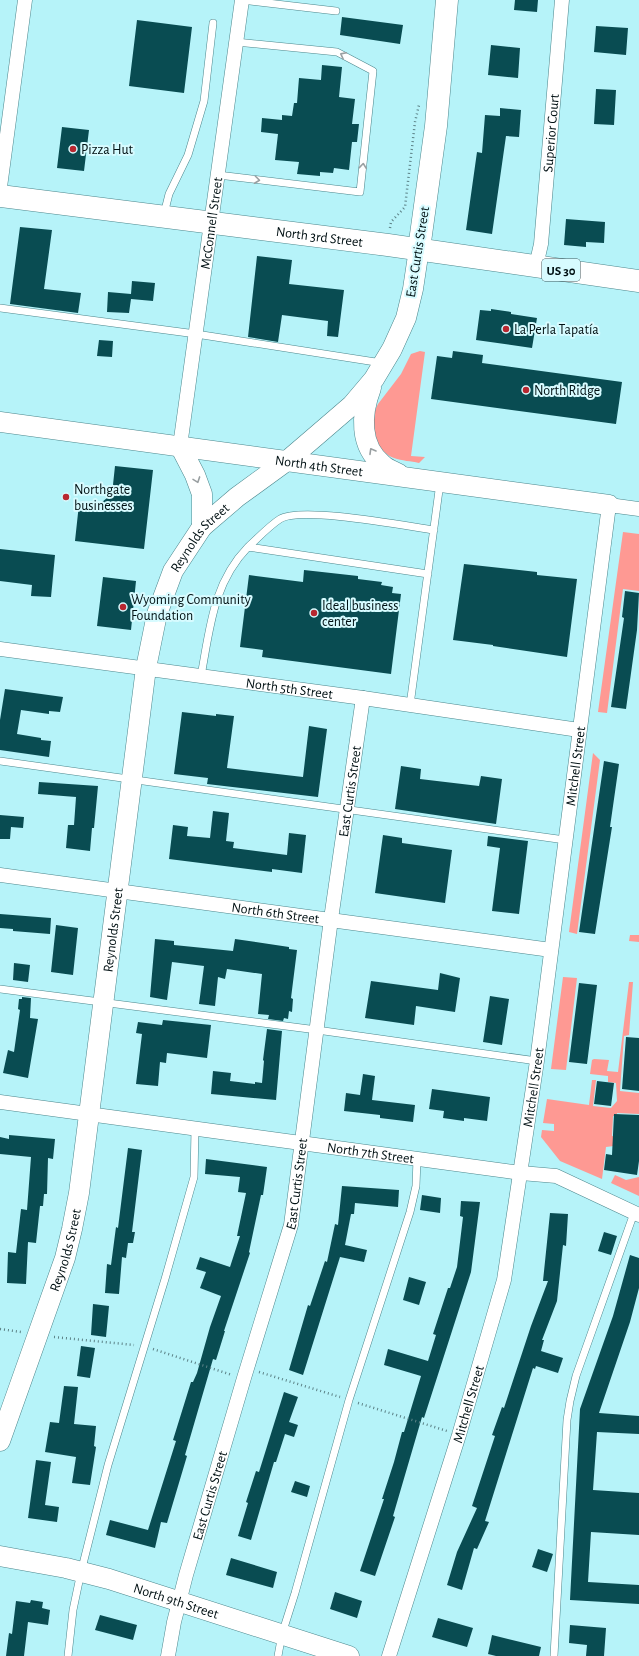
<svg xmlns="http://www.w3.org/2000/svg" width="639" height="1656" font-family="'Alegreya Sans',sans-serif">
<rect width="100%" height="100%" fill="#b6f3f9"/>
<path fill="#fe9993" d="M420 351 425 352 411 456 425 457 419 463C411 461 402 461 394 458 374 451 368 421 378 404L401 374 411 354Z
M623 532 639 534V591L623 589 607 713 598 712Z
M593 753 600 760 577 934 569 932Z
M630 935H639V942L629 941Z
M563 977 577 978 566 1070 551 1069Z
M629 982H633L629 1035 624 1036 620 1091 639 1093V1114L617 1113V1114L628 1117 613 1116 612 1136 628 1138 614 1146 606 1147 602 1179 560 1161 541 1137 542 1130 554 1131V1124L543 1123 547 1099 589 1105 592 1080H596L593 1106 611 1108 617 1101 616 1083 608 1082V1076L590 1074 592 1060 594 1059 609 1060 607 1071 618 1072Z
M615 1175 626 1180 639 1177V1196L611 1183Z"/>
<path fill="#094c52" d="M515 0H538L537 12 514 10Z
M342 17 403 25 400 44 340 35Z
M137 20 192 27 184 93 129 86Z
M596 26 628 28 626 55 594 52Z
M491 45 520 48 518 78 488 75Z
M322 65 342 67 339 97 355 99 352 124H359L357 142H352L349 170 334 168 333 173 320 172V176L297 174 299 162 275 160 278 134 261 132 262 118 282 120V115L292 116 294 103H297L299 78 321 80Z
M596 89 616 90 614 125 594 124Z
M500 108 521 110 519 137 506 136 492 234 466 230 477 152 482 153 485 115 500 116Z
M62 127 89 130 84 171 57 168Z
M566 219 605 222 604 243 586 242V247L564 245Z
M20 227 52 230 44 289 81 293 78 313 10 304Z
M257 256 292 260 289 284 344 290 338 337 327 336 328 321 282 315 278 342 248 337Z
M132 281 155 283 153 301 131 299 129 313 107 312 108 292 131 294Z
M491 309 511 312V314L537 318 532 348 476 340 480 310 491 311Z
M99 340 113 341 112 357 97 356Z
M453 351 483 355 482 363 622 382 616 424 431 399 437 356 452 358Z
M115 466 153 470 144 549 75 541 79 504 97 506 112 494Z
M0 549 55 555 51 597 31 596 32 585 0 581Z
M464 564 537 572V575L577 579 567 657 493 646V645L453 640Z
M304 570 358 576V579L382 582 381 585 393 587 392 593 401 594 391 674 262 657 263 650 240 647 249 575 303 582Z
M103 577 136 581 131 630 97 626Z
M625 591 639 593 637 630 626 709 611 707 624 618 622 617Z
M5 689 63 697 60 712 49 711V714L21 710 17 734 41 738V740L51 741 49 757 0 750V720Z
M182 712 216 716V714L234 716 227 768 303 777 309 726 327 729 318 797 207 784 208 778 174 774Z
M604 761 619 764 610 827H612L595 934 579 932Z
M401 766 421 769 420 779 479 786 481 776 502 779 496 824 395 809Z
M39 782 98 786 94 828H92L90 851 66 848 68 825H74L76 797 38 794Z
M213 811 229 813 226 841 234 842 233 848 287 855 289 833 306 835 302 873 272 869V872L169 859 173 825 188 827 187 836 210 838Z
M0 815 24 817 23 828 11 827 10 839H0Z
M383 835 402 838V843L452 850 445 903 375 893Z
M488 836 528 841 519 914 492 911 500 848 487 846Z
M0 914 51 918 50 934 13 931V929L0 928Z
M56 925 78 928 73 975 51 972Z
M155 939 174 941V945L233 951 235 939 289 947V949L297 950 291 998 293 999 292 1012 289 1011 288 1019 284 1018 283 1021 268 1019 269 1015 258 1014 262 974 227 969 225 979 218 977 215 1006 199 1004 204 966 172 962 167 1000 150 997Z
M14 963 30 965 28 982 13 980Z
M440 973 460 978 455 1012 416 1006 414 1025 365 1018 371 981 438 990Z
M579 983 597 985 587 1064 569 1062Z
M490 996 509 999 502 1045 483 1042Z
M22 997 31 998 30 1018 38 1019 28 1078 3 1073 8 1050 14 1052 20 1010 18 1009 19 999H22Z
M163 1020 211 1025 207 1058 167 1053 166 1063 160 1062 158 1086 136 1084 142 1034 136 1033 138 1022 162 1025Z
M267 1029 282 1031 276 1100 211 1094 213 1071 231 1073 230 1081 255 1084V1082L262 1083 264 1061 263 1060Z
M626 1037 639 1038V1091L622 1089Z
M363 1074 375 1076 372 1100 415 1105 413 1122 380 1118V1115L344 1111 346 1093 360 1095Z
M597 1081 614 1083 611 1106 594 1104Z
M432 1089 490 1097 487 1121 464 1118V1121L443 1118 444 1111 429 1109Z
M614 1114 639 1115V1161L637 1175 604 1170 606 1154 612 1155Z
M9 1135 55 1139 53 1159 48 1158 47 1194H44L43 1206H40L36 1243 28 1242 26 1284 7 1283 8 1252 16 1253 21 1209 27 1210 31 1157 0 1154V1137L9 1139Z
M128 1148 142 1150 132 1232H135L133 1243H128L126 1258 122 1257 119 1294 105 1293 107 1264 111 1265 116 1227 118 1228Z
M206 1159 267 1167 263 1195H261L249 1252 250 1253 224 1331H225L216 1360 213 1359 185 1455 187 1456 167 1523 161 1522 155 1548 106 1535 110 1520 148 1530 176 1441 173 1440 191 1382H193L197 1373 210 1327 221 1296 200 1288 206 1272 196 1269 200 1257 230 1267 240 1236H237L246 1193 238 1192 240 1177 205 1174Z
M342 1186 399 1190 398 1207 355 1203 354 1214H351L345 1245 367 1250 364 1262 340 1257 303 1375 289 1370 308 1305 310 1306 325 1261 327 1262 335 1224 338 1225Z
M422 1195 441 1198 440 1213 420 1210Z
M461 1201 480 1202 471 1272 424 1418 422 1417 393 1516 395 1517 375 1576 360 1571 384 1499H382L394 1462 402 1432H404L421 1376 384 1365 388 1349 428 1361 436 1335 433 1334 448 1288H450L457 1267 463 1217 460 1216Z
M550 1213 568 1214 566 1246 563 1245 557 1301 542 1340H544L541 1351 563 1358 558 1373 536 1366 535 1369 533 1368 485 1521 489 1522 477 1549 474 1548 462 1590 447 1585 457 1552 477 1508 472 1506 495 1436 492 1435 502 1407 504 1408 531 1326 548 1281H543Z
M604 1232 617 1236 611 1255 598 1251Z
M630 1255 639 1258V1288L630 1322 599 1413 639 1416V1434L597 1432 593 1490 639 1493V1535L591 1532 588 1582 639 1585V1604L570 1600 580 1409 613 1316Z
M409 1277 426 1282 419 1305 403 1300Z
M93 1304 109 1306 106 1337 91 1335Z
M81 1346 95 1348 90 1378 77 1376Z
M64 1386 78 1387 74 1424 96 1426 94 1446 96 1447 90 1485 72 1483 76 1457 45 1452 50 1422 59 1423Z
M284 1392 298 1397 289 1422 298 1425 294 1437 285 1434 276 1462H274L251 1540 238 1536 248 1503 246 1502 256 1471 259 1472Z
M36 1460 51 1462 45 1505 59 1507 57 1522 28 1518Z
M295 1481 310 1486 307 1497 291 1492Z
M538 1549 553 1554 547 1572 532 1567Z
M231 1558 277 1572 273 1588 226 1575Z
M335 1592 362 1601 357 1618 330 1609Z
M31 1600 43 1602 42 1608 50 1610 48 1625 28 1622 24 1656H6L9 1633 12 1634 16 1601 30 1603Z
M100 1615 137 1625 133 1640 95 1630Z
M438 1618 473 1628 467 1647 432 1637Z
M570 1625 606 1628 604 1656H586L587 1645 569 1643Z
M492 1635 541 1647 539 1656H496L488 1654Z"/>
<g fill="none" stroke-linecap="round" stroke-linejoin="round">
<g stroke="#4c868c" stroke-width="8">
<path id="lane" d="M242 0 336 11
M218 175 360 192 373 71 337 52 236 42
M164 214 169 194 188 155 204 101 213 23
M0 308 196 334 382 363
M248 547C258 538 269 526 280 519 301 506 406 526 434 530
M201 676C210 628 213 583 248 547L428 574
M410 705 440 483
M0 761 565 840
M0 989 317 1030 537 1061
M68 1656 73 1610 81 1572 108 1465 165 1279 194 1177 195 1129
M278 1656 282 1634 295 1593 349 1400 410 1212 416 1186 417 1159
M554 1656 567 1420 570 1401 576 1376 634 1213"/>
</g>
<g stroke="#4c868c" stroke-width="15">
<g id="street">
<path d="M0 187 25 0"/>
<path id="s1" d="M536 266 541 244 562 0"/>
<path id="s2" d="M180 446 242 0"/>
<path id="s3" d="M0 649 363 698 579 730"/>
<path id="s4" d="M0 875 551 950"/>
<path id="s5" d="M0 1102 521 1173 556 1176 639 1215"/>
<path id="s6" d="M168 1656 174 1622 186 1575 244 1378 291 1225 331 919 363 698"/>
<path id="s7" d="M389 1656 459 1435 504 1280 537 1061 609 505 639 509"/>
</g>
</g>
<g stroke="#4c868c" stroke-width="21">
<g id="secondary">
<path d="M371 388C361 414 359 446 383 465 387 469 394 471 399 474"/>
<path id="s8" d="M0 422 609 505"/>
<path d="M180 446 195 475 202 494V527"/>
<path id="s9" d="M0 1441 65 1258 72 1229 79 1193 146 668 157 614 173 571 202 527 237 497 288 460 316 436 352 405 374 379 392 349 406 318 413 289 419 249"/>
<path id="s10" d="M0 1556 66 1568 109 1579 349 1656"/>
</g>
</g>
<g stroke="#4c868c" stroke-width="23">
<g id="primary">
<path id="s11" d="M0 196 388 245 639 281"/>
<path d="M419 249 436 126 447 0"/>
</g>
</g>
<path stroke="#5c8287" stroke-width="2.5" stroke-dasharray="1 3" stroke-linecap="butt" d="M390 228 391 222 405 207 415 122 419 105
M0 1329 21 1332
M54 1337 134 1345
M153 1349 232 1375
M259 1372 340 1397
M358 1403 447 1431"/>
<use href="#lane" stroke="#fff" stroke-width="7"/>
<use href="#street" stroke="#fff" stroke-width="14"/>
<use href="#secondary" stroke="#fff" stroke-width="20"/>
<use href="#primary" stroke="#fff" stroke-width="22"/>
</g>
<defs><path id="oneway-chevron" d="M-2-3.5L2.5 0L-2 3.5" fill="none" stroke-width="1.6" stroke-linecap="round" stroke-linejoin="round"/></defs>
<g stroke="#999fa1">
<use href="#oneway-chevron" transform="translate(343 55) rotate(-153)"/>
<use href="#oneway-chevron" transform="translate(363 166) rotate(-84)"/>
<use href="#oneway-chevron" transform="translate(257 180) rotate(7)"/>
<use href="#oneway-chevron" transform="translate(372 451) rotate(-120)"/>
<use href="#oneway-chevron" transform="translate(197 480) rotate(70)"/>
</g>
<g fill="#b82730" stroke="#d7fbff" stroke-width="1.5">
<circle cx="73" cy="149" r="4"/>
<circle cx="506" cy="329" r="4"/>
<circle cx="526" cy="390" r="4"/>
<circle cx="66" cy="497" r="4"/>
<circle cx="123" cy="607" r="4"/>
<circle cx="314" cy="613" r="4"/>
</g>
<g text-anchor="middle" stroke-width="4" stroke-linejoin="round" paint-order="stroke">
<rect fill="#d7fbff" stroke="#40565a" stroke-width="1" x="542" y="259" width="38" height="22" rx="3"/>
<g font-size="13" font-weight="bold" fill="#001013">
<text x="561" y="275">US 30</text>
</g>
<g font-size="14" fill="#001013" stroke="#d7fbff">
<text dy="5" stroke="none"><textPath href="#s1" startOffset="134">Superior Court</textPath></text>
<text dy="5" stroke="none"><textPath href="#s2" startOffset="225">McConnell Street</textPath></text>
<text dy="5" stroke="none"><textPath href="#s11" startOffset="322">North 3rd Street</textPath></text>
<text transform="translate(417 252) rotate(-81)" y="5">East Curtis Street</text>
<text dy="5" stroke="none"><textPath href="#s8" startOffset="322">North 4th Street</textPath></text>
<text dy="5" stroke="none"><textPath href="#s9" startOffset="934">Reynolds Street</textPath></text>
<text dy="5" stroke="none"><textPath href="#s3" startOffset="292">North 5th Street</textPath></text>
<text dy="5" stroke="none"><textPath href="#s7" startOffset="912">Mitchell Street</textPath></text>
<text dy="5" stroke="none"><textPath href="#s6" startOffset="886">East Curtis Street</textPath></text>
<text dy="5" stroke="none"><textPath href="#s4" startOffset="278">North 6th Street</textPath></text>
<text dy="5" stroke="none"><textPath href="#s9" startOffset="526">Reynolds Street</textPath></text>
<text dy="5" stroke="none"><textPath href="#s7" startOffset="588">Mitchell Street</textPath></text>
<text dy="5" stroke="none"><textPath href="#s5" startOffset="374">North 7th Street</textPath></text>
<text dy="5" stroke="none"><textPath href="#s6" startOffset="490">East Curtis Street</textPath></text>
<text dy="5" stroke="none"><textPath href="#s9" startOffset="202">Reynolds Street</textPath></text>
<text dy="5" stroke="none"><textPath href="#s7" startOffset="264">Mitchell Street</textPath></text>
<text dy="5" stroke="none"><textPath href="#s6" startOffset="166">East Curtis Street</textPath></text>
<text dy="5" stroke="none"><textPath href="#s10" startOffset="182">North 9th Street</textPath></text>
</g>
<g font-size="14" fill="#001013" stroke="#d7fbff" text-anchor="start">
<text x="81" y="154">Pizza Hut</text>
<text x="514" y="334">La Perla Tapatía</text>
<text x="534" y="395">North Ridge</text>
<text x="74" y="494">Northgate<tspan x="74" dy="16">businesses</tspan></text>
<text x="131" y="604">Wyoming Community<tspan x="131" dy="16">Foundation</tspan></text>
<text x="322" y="610">Ideal business<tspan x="322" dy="16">center</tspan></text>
</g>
</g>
</svg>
